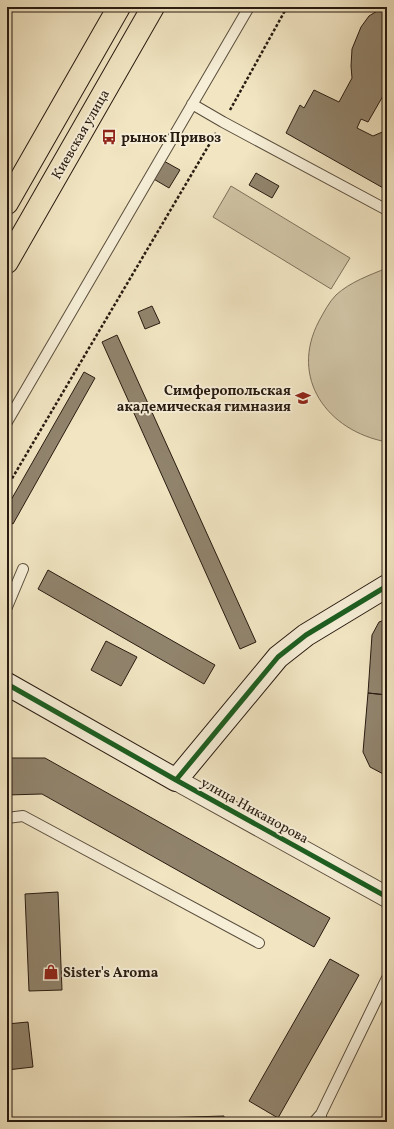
<svg xmlns="http://www.w3.org/2000/svg" width="394" height="1129" font-family="Vollkorn,serif">
<rect width="100%" height="100%" fill="#f1e5c2"/>
<filter id="stains"><feTurbulence type="fractalNoise" baseFrequency=".005" numOctaves="4"/><feColorMatrix values="0 0 0 0 .2 0 0 0 0 .09 0 0 0 0 .02 0 0 0 .5 -.17"/></filter>
<radialGradient id="worn" r=".72"><stop offset=".6" stop-color="#630" stop-opacity="0"/><stop offset="1" stop-color="#630" stop-opacity=".3"/></radialGradient>
<path fill="#cfc3a4" stroke="#7c6f5a" d="M231 186 350 258 331 289 213 217Z
M387 268V442C327 431 289 378 319 321 324 312 329 302 336 295 350 282 370 275 387 268Z"/>
<path fill="#91846d" stroke="#281b11" d="M387 7V89L368 122 361 119 357 128 373 136 387 130V188L385 189 286 133 300 105 304 108 314 90 339 102 352 78 351 66 352 49 361 27 369 16 382 8Z
M162 160 180 170 169 188 152 178Z
M256 173 279 186 272 198 249 185Z
M152 306 160 323 145 329 138 312Z
M117 335 256 642 240 649 102 342Z
M84 372 95 378 13 524 7 520V507Z
M48 570 215 665 204 684 38 589Z
M387 619V695L368 693 372 635 379 622Z
M106 641 137 657 121 686 91 670Z
M368 693 387 695V776L370 767 363 752Z
M7 758H45L330 918 314 947 42 794 7 795Z
M58 892 62 990 29 991 25 894Z
M330 959 359 975 278 1118 249 1101Z
M28 1022 33 1067 7 1070V1024Z
M224 1116V1122H27Z"/>
<g fill="none" stroke-linecap="round" stroke-linejoin="round">
<g stroke="#5a4e3d" stroke-width="12">
<path id="lane" d="M192 104 223 122 387 210
M7 422 249 7
M7 607 23 569
M7 818 23 816 259 943
M321 1114 387 978
M314 1122 321 1114V1122"/>
</g>
<g stroke="#5a4e3d" stroke-width="22">
<path id="street" d="M176 780 387 897"/>
</g>
<g stroke="#281b11" stroke-width="24">
<path id="secondary" d="M7 684 176 780 278 657 306 635 387 586"/>
</g>
<g stroke="#281b11" stroke-width="24">
<path id="primary" d="M7 203 119 7
M7 262 153 7"/>
</g>
<path stroke="#281b11" stroke-width="2.5" stroke-dasharray="3 2" stroke-linecap="butt" d="M230 110 287 7
M7 487 216 133"/>
<use href="#lane" stroke="#f6eed7" stroke-width="10"/>
<use href="#street" stroke="#f6eed7" stroke-width="20"/>
<use href="#secondary" stroke="#f6eed7" stroke-width="22"/>
<use href="#primary" stroke="#f1e5c2" stroke-width="22"/>
<g stroke="#f6eed7" stroke-width="8">
<path id="cycleway" d="M7 684 176 780 387 897
M176 780 278 657 306 635 387 586"/>
</g>
<use href="#cycleway" stroke="#1b5e20" stroke-width="5"/>
</g>
<defs>
<g id="bus-bare" transform="scale(1.2)"><path d="M-5-6H5V4H4V6H2V4H-2V6H-4V4H-5ZM-3.5-4V0h7V-4ZM-3.5 1.2v1.5H-2V1.2ZM2 1.2v1.5H3.5V1.2Z" fill="#8f2418" stroke="#f6eed7" stroke-width="2.5" paint-order="stroke"/></g>
<g id="school-bare" transform="scale(1.2)"><path d="M0-5L7-2L0 1L-7-2ZM-4 1L0 2.5L4 1V4Q0 6-4 4Z" fill="#8f2418" stroke="#f6eed7" stroke-width="2.5" paint-order="stroke"/></g>
<g id="shop-bare" transform="scale(1.2)"><path d="M-5-2.5h2.3a2.7 3.5 0 0 1 5.4 0H5L5.5 6h-11ZM-1.5-2.5h3a1.5 2.3 0 0 0-3 0Z" fill="#8f2418" stroke="#f6eed7" stroke-width="2.5" paint-order="stroke"/></g>
</defs>
<g fill-rule="evenodd">
<use href="#bus-bare" x="109" y="137"/>
<use href="#school-bare" x="303" y="398"/>
<use href="#shop-bare" x="51" y="972"/>
</g>
<g text-anchor="middle" stroke-width="4" stroke-linejoin="round" paint-order="stroke">
<g font-size="14" fill="#281b11" stroke="#f6eed7">
<text transform="translate(80 134) rotate(-60)" y="5">Киевская улица</text>
<text transform="translate(255 810) rotate(29)" y="5">улица Никанорова</text>
</g>
<g font-size="14" font-weight="bold" fill="#281b11" stroke="#f6eed7" text-anchor="start">
<text x="121" y="142">рынок Привоз</text>
<text x="291" y="395" text-anchor="end">Симферопольская<tspan x="291" dy="16">академическая гимназия</tspan></text>
<text x="63" y="977">Sister's Aroma</text>
</g>
</g>
<rect width="394" height="1129" fill="none" stroke="#f1e5c2" stroke-width="24"/>
<rect x="8" y="8" width="378" height="1113" fill="none" stroke="#281b11" stroke-width="2"/>
<rect x="12" y="12" width="370" height="1105" fill="none" stroke="#281b11"/>
<rect width="100%" height="100%" filter="url(#stains)"/>
<rect width="100%" height="100%" fill="url(#worn)"/>
</svg>
